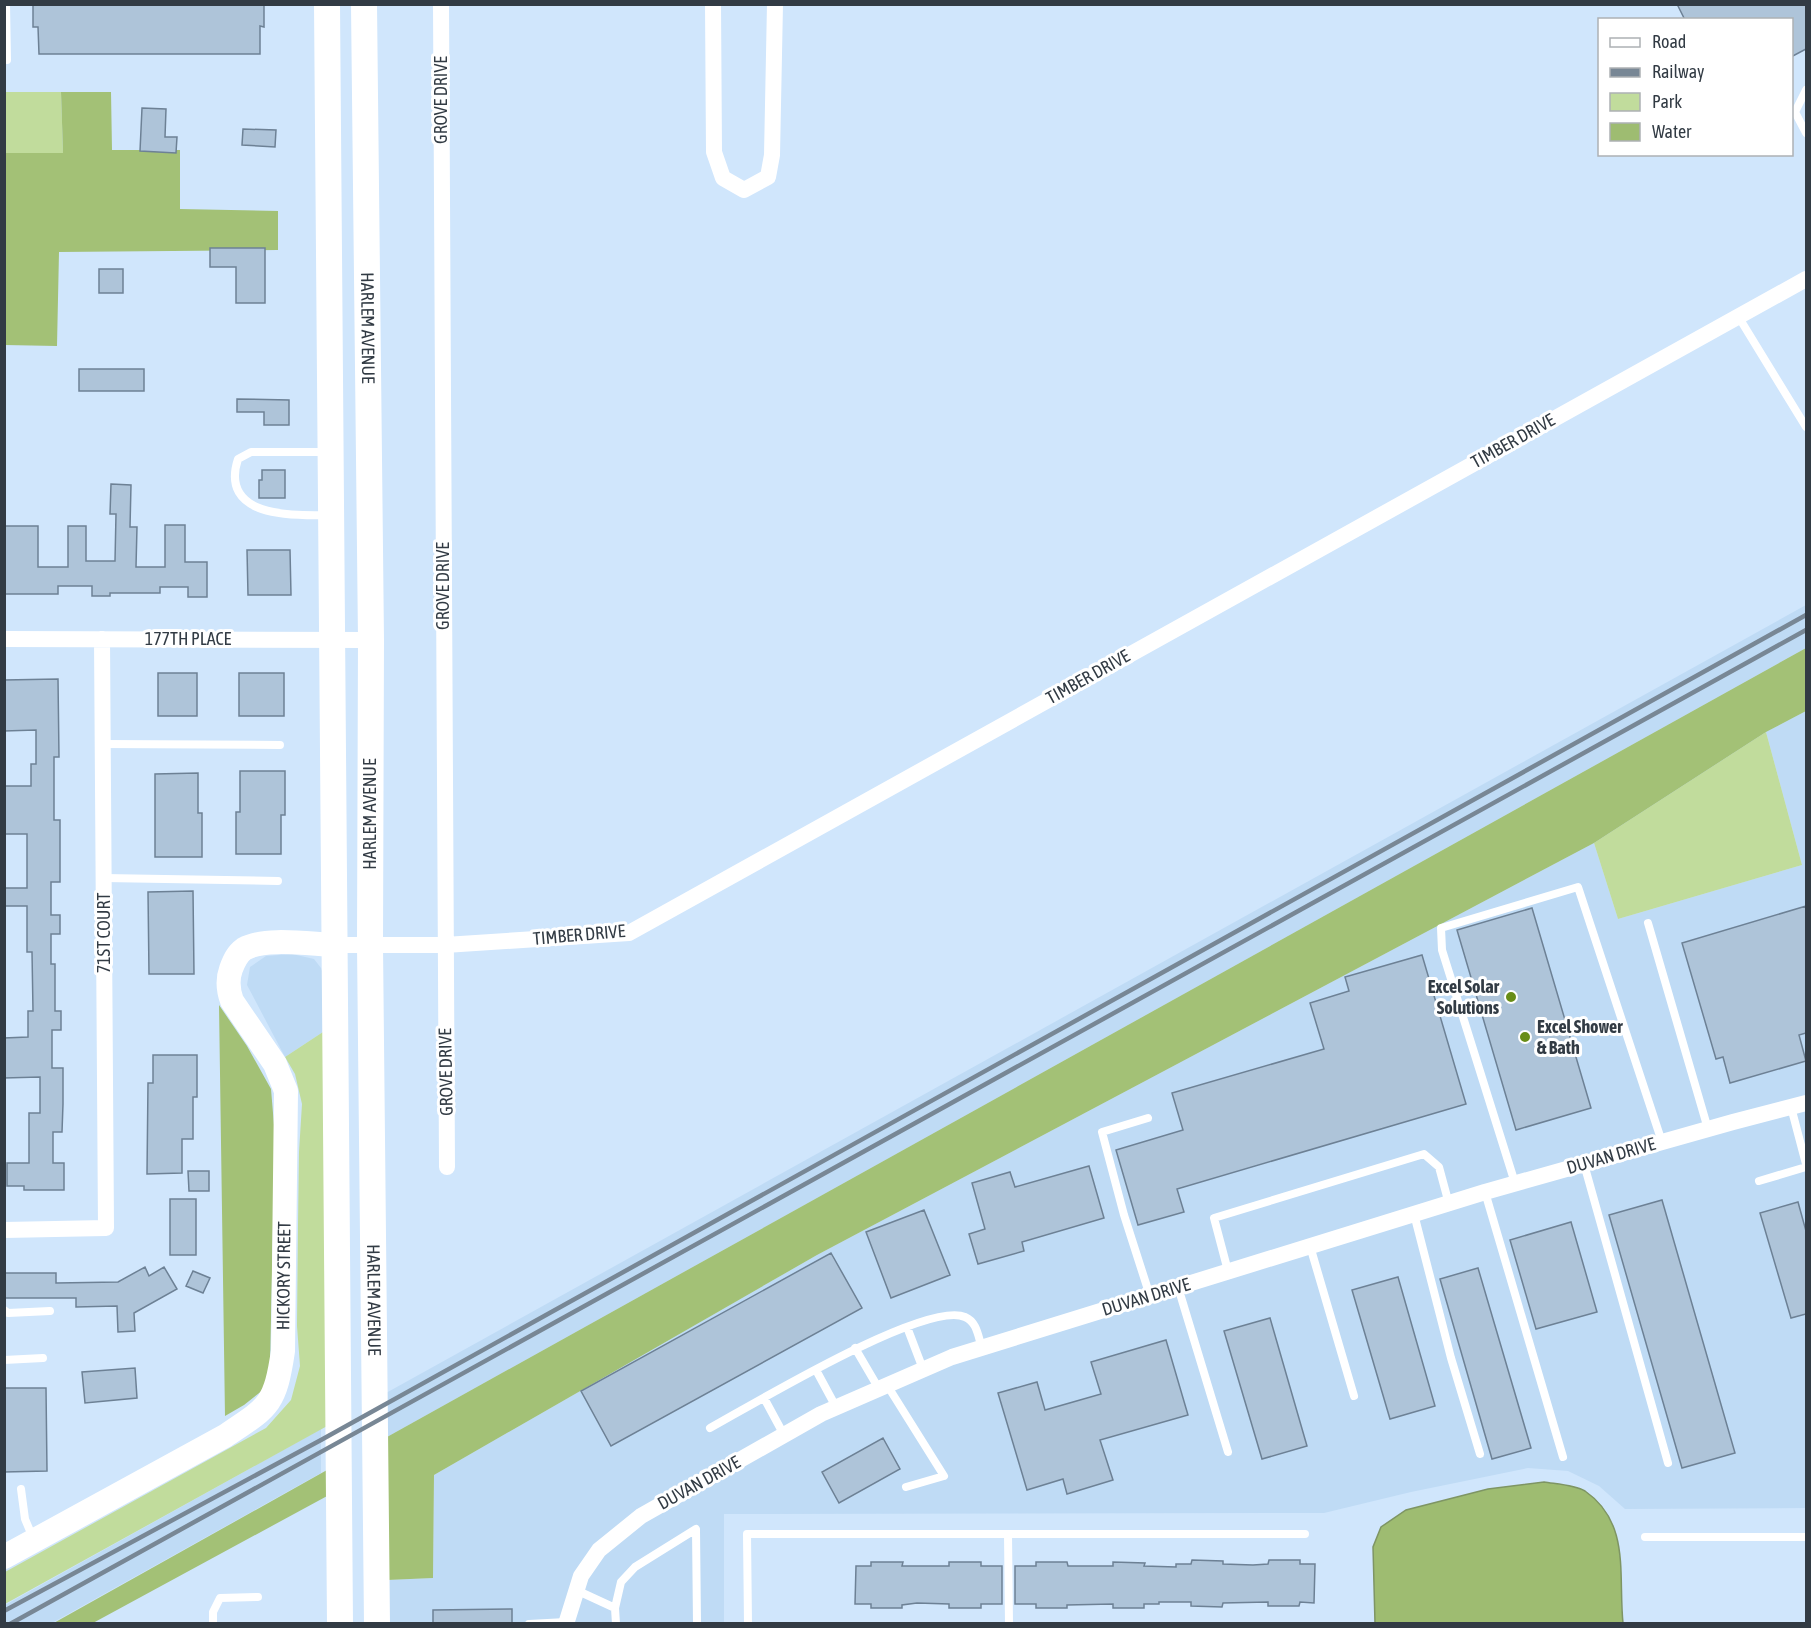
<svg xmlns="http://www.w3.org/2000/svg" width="1811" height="1628" font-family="'Asap Condensed',sans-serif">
<rect width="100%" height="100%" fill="#d0e6fc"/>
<path fill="#bfdbf5" d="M1806 605V648L387 1437 386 1393Z
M1806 711V1508L1625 1509 1599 1486 1568 1471 1528 1468 1411 1492 1324 1513 724 1514V1623H388L387 1580 433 1578 434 1475 817 1255 1594 843 1618 919 1802 865 1766 732Z
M292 954 314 959 321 968 324 976 326 1030 285 1057 247 985 250 967 266 956Z
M321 1429V1473L52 1623H5V1605Z"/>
<path fill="#c1dc9c" d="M5 92H61L63 153H5Z
M1766 732 1802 865 1618 919 1594 843Z
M326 1030 329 1425 5 1604V1572L266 1428 291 1400 300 1366 297 1326 298 1225 299 1152 302 1104 295 1074 285 1057Z"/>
<path fill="#a3c176" d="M61 92H111L112 150H180V209L278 211V250L59 252 57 346 5 345V153H63Z
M1806 648V711L1766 732 1594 843 817 1255 434 1475 433 1578 387 1580V1437Z
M219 1005 247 1046 271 1089 275 1137 270 1365 263 1390 244 1405 225 1416Z
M327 1470 329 1495 93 1623 52 1624Z"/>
<path fill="#9ebc71" stroke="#7e9564" stroke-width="1.5" d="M1544 1482C1556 1484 1575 1485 1585 1491 1631 1523 1618 1575 1623 1623H1375L1373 1547 1381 1527 1406 1510 1488 1489Z"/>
<path fill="#aec4d9" stroke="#6d8195" stroke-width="1.5" d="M33 4H264V27L260 26V54H39L38 27H33Z
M1677 4H1806V49L1791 57V20H1685Z
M142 108 166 109 165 137H177L176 153 140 151Z
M243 129 276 130 275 147 242 145Z
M210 248H265V303H236V267H210Z
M99 269H123V293H99Z
M79 369H144V391H79Z
M237 399 289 400V425H264V412H237Z
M262 470H285V498H259V480H262Z
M111 484 131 485 130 527H137L136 567H165V525H185V562H207V597H188V587H160V593H110V596H92V586H58V594H4V526H38V567H68V526H86V561H115L116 514H110Z
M247 550H290L291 595H248Z
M158 673H197V716H158Z
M239 673H284V716H239Z
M58 679 59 757H54V820H60V882H51V915H60V934H51V964H55V1011H61V1030H52V1068H63V1104L62 1132H53V1163H64V1190H24V1186H7V1163H29V1113H40V1077L4 1078V1038L28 1037V1011H33L32 952H27V906H4V888H27V834H4V786H31V764H36V730L4 731V680Z
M240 771H285V815H281V854H236V812H240Z
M198 773V813H202V857H155V774Z
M193 891 194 974H149L148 892Z
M1806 906V1033L1799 1035 1806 1061 1730 1083 1723 1057 1716 1059 1682 943Z
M1532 908 1591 1108 1516 1130 1457 930Z
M1422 955 1466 1104 1177 1189 1184 1212 1138 1225 1116 1150 1183 1130 1172 1093 1324 1049 1310 1003 1349 991 1345 977Z
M153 1055H197V1097H193V1139H182V1173L147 1174 148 1083H153Z
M1089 1166 1104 1218 1022 1242 1024 1251 978 1264 969 1234 985 1229 972 1183 1010 1172 1015 1187Z
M188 1171H209V1191H189Z
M170 1199H196V1255H170Z
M1662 1200 1735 1453 1682 1468 1609 1215Z
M1798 1202 1806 1231V1314L1791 1318 1760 1213Z
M924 1210 950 1275 891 1298 866 1232Z
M1571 1222 1597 1312 1536 1329 1510 1240Z
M831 1253 862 1308 611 1446 581 1391Z
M145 1267 149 1276 164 1267 177 1289 134 1313 135 1331 118 1332 117 1306 76 1307V1298H5V1273H56V1283L118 1282Z
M1478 1268 1531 1448 1492 1459 1440 1279Z
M193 1271 210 1278 203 1293 186 1286Z
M1398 1277 1435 1406 1390 1419 1352 1290Z
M1270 1318 1307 1446 1262 1459 1224 1331Z
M1166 1340 1188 1415 1100 1440 1113 1480 1067 1494 1063 1479 1027 1490 998 1393 1037 1382 1045 1410 1101 1394 1091 1362Z
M135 1368 137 1398 85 1403 82 1372Z
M4 1388H46L47 1471 4 1472Z
M883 1438 900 1469 839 1503 822 1472Z
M1192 1560 1223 1561V1564L1253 1565 1268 1564 1269 1560H1300V1564H1315L1314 1603 1300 1602 1299 1606H1268V1602L1223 1603 1222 1607 1191 1606V1602H1159V1604H1144V1608H1113V1604L1067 1605V1608H1036V1604H1015V1566H1036V1562H1067L1068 1566H1113V1562L1145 1563 1144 1566 1176 1567V1564H1191Z
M871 1562H903L902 1566H949V1562H981V1566H1002V1604H981V1608H949V1604L917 1603 902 1605V1608H871V1604H855L856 1566H871Z
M512 1609V1623H433V1610Z"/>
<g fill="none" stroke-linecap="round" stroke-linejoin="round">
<path stroke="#fff" stroke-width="8" d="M4 60H7L6 4
M1806 90 1795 112 1806 133
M1738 316 1806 427
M328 515C291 516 219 517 238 459L251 452H329
M103 744 280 745
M104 878 278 881
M1648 923 1708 1129
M1791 1107 1806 1164
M1148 1118 1102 1132 1124 1215 1150 1296
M1584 1164 1668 1463
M1759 1181 1806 1167
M1515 1183 1442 950 1441 928 1578 887 1662 1142
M1485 1192 1563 1457
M1414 1214 1451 1358 1480 1454
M1310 1246 1354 1396
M1228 1271 1214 1218 1424 1154 1439 1167 1449 1204
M1178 1287 1228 1452
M4 1310 8 1313 50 1311
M907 1327 923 1369
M855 1348 879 1389
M4 1360 43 1358
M816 1370 836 1407
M887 1385 944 1476 906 1487
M764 1398 784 1435
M710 1428C752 1405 926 1300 965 1317 977 1322 978 1336 982 1348
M21 1489 25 1519 33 1538
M1008 1534 1009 1624
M1645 1537H1806
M576 1590 615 1608 616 1624
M615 1608 621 1582 635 1567 696 1529 697 1624
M213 1624V1612L220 1598 258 1597
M529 1624 566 1622
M748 1624 747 1534H1305"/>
<path stroke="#fff" stroke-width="16" d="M441 4 447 1167
M713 4 714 152 723 178 744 190 768 177 772 155 775 4
M4 639 371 640
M334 945H445L629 933 1806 279
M4 1230 106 1228 102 639
M566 1624 581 1576 599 1550 641 1516 821 1414 952 1357 1485 1192 1733 1122 1806 1103"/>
<path stroke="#fff" stroke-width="24" id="s1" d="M4 1557 225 1436C269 1407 275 1405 283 1351L286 1091 275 1064 232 1001C228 990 227 980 231 969 234 961 237 954 244 949 265 937 309 944 334 945"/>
<g stroke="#fff" stroke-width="26">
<path d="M327 4 340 1624"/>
<path id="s2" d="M364 4 371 640 370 945 377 1624"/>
</g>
<path stroke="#788795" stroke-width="4.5" d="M4 1611 321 1440 1806 615
M10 1624 1806 630"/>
</g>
<g fill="#688d17" stroke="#fff" stroke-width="2">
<circle cx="1511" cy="997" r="6"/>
<circle cx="1525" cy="1037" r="6"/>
</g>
<g text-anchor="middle" stroke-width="6" stroke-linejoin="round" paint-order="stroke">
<g font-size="18" fill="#323b44" stroke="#fff">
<text transform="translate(441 100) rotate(-90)" y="6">GROVE DRIVE</text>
<text dy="6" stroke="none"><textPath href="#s2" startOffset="324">HARLEM AVENUE</textPath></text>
<text transform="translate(1513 441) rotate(-29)" y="6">TIMBER DRIVE</text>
<text transform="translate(443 586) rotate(-90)" y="6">GROVE DRIVE</text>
<text x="188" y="645">177TH PLACE</text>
<text transform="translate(1088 677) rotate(-29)" y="6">TIMBER DRIVE</text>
<text transform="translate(370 814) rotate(-90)" y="6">HARLEM AVENUE</text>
<text transform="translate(104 933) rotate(-90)" y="6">71ST COURT</text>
<text transform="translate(579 935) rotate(-5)" y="6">TIMBER DRIVE</text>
<text transform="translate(446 1072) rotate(-91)" y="6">GROVE DRIVE</text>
<text transform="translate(1611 1156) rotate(-16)" y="6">DUVAN DRIVE</text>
<text dy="6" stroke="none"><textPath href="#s1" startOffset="436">HICKORY STREET</textPath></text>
<text transform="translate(1146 1297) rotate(-17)" y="6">DUVAN DRIVE</text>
<text dy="6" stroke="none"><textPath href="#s2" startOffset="1296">HARLEM AVENUE</textPath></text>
<text transform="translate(699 1483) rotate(-29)" y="6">DUVAN DRIVE</text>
</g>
<g font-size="18" font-weight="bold" fill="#323b44" stroke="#fff" text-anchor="end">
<text x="1499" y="993">Excel Solar<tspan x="1499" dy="21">Solutions</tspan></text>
<text x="1537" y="1033" text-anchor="start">Excel Shower<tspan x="1537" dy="21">&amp; Bath</tspan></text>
</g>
</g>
<rect width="1811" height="1628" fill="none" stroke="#323b44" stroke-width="12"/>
<rect x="1598" y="18" width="195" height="138" fill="#ffffff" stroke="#adb1b4" stroke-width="1.5"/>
<rect x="1610" y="38" width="30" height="9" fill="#ffffff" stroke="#adb1b4" stroke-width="1.5"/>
<text x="1652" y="48" font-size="18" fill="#323b44">Road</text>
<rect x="1610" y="68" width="30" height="9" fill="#788795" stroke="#adb1b4" stroke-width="1.5"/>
<text x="1652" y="78" font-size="18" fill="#323b44">Railway</text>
<rect x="1610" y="93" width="30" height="18" fill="#c1dc9c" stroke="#adb1b4" stroke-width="1.5"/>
<text x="1652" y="108" font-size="18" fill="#323b44">Park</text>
<rect x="1610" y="123" width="30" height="18" fill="#9ebc71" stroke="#adb1b4" stroke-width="1.5"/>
<text x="1652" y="138" font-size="18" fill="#323b44">Water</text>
</svg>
